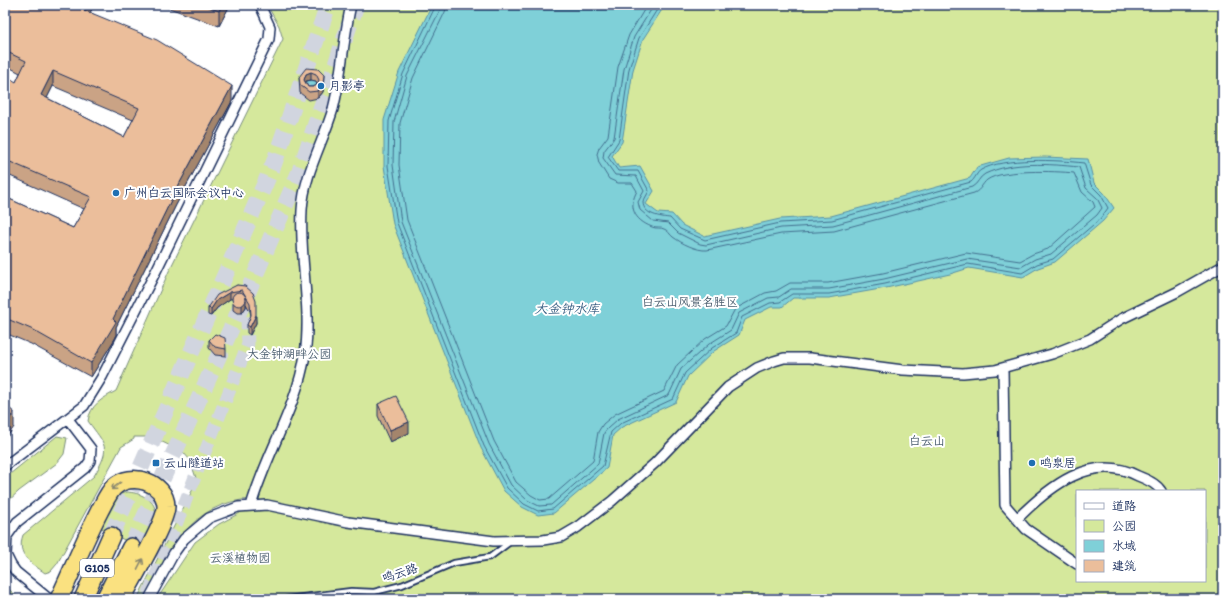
<svg xmlns="http://www.w3.org/2000/svg" width="1228" height="604" font-family="Itim,'LXGW WenKai TC',sans-serif">
<rect width="100%" height="100%" fill="#fff"/>
<filter id="ink" filterUnits="userSpaceOnUse"><feTurbulence type="fractalNoise" baseFrequency=".025" numOctaves="2"/><feDisplacementMap in="SourceGraphic" scale="8" xChannelSelector="R" yChannelSelector="G"/><feConvolveMatrix kernelMatrix="1 2 1 2 8 2 1 2 1" color-interpolation-filters="sRGB"/></filter>
<g filter="url(#ink)">
<path fill="#d5e89c" stroke="#788c7d" fill-rule="evenodd" d="M267 5H1223V599H157L195 542 219 524 240 513 252 499C190 502 169 552 144 599H137L197 481 190 460 183 452 152 437H134V439L121 447 57 564 51 571 45 573C31 563 16 555 23 535L94 476C112 446 105 445 88 421 90 405 103 398 116 391L169 271 283 39 279 26ZM1077 491H1205V581H1077Z
M57 436 67 438 64 454 57 463 19 491 5 504V478Z
M126 492C139 492 159 500 155 517 152 528 146 539 141 549L98 526 116 496Z
M5 586 20 599 5 598Z"/>
<path fill="#7fd0d8" stroke="#5790a7" d="M432 5H665L643 39 633 70 622 142 612 156 619 168 640 166 654 191 646 204 658 213 672 214 682 225 704 236 780 219 831 216 970 178 977 167 1009 158 1045 157 1088 159 1094 183 1104 193 1114 208 1103 221 1055 262 1038 268 1023 277 969 268 950 274 886 288 829 298H793L782 307H771L745 320 739 335 714 351 688 376 676 402 622 427 613 435 607 468 554 513 538 515 522 507 504 491 481 448 393 224 384 166V120L399 72Z
M309 80 316 81 318 90 304 86Z"/>
<g fill="none" stroke-linecap="round" stroke-linejoin="round">
<path stroke="#436f8f" stroke-width="1" d="M436 5 403 74 389 121 388 166 397 223 484 446 507 488 524 504 538 511 553 509 603 466 611 432 621 423 673 399 685 373 712 348 736 333 742 317 770 303 780 302 792 294H829L885 284 968 264 1022 273 1037 264 1053 259 1100 219 1108 208 1101 195 1091 185 1084 163C1058 160 1003 157 981 170 977 172 975 179 971 182L832 220 780 223 705 240 680 229 670 218C661 217 643 215 643 202L649 191 638 171H618L608 157 619 140 629 69 639 38 660 5
M441 5 440 10 407 76 394 122 393 165 401 222 489 444 511 485 527 500 539 506 551 505 598 464 604 433 607 429 618 419 669 395 681 369 709 344 731 330 739 313 768 298 779 297 791 289H829L884 279 967 259 1021 267 1035 259 1051 254 1097 215 1102 208 1097 198 1086 188 1079 167C1050 164 1012 161 985 174 979 177 978 184 972 187L833 225 781 228 706 245 700 244 678 233 668 223 653 221 640 210 638 202 644 191 636 176 615 175 603 158 604 151 614 138 624 69 634 37 654 5
M447 5 445 12 413 78 400 123 399 165 407 220 494 441 516 482 531 495 540 500 549 499 593 461 598 432 603 424 615 414 664 391 677 365 705 339 726 326 735 309 765 293 776 291 790 283H828L883 273 966 253 1020 261 1033 254 1048 249 1095 207 1093 202 1082 192 1074 173C1055 171 1002 169 987 180 982 184 981 190 974 193L834 231 781 234 707 250C697 251 681 243 673 237 670 235 668 230 664 229 661 227 656 229 652 227 634 220 628 207 637 191L632 183H618L609 179 599 163 597 154 599 148 608 136 618 67 629 35 647 5"/>
<path stroke="#d1d5df" stroke-width="13" stroke-dasharray="13 6" stroke-linecap="butt" d="M148 595 248 344 246 296"/>
<path stroke="#d1d5df" stroke-width="17" stroke-dasharray="17 8" stroke-linecap="butt" d="M111 536 274 163 328 5
M131 547 246 296 300 171 356 5"/>
<g stroke="#1b2f5e" stroke-width="8">
<path id="lane" d="M287 599 351 591 374 592 402 585 454 563 490 557 510 542"/>
</g>
<g stroke="#1b2f5e" stroke-width="12">
<path id="street" d="M1003 368 1005 505 1026 529 1077 564
M5 466 84 406 102 377 157 269 269 39 270 27 260 5
M251 506C265 456 297 407 305 355 312 306 299 259 302 210 304 174 323 143 333 109 342 75 343 39 351 5
M1017 519C1049 487 1091 452 1138 476 1146 479 1157 484 1161 491
M49 599 16 572 11 565 6 555 7 536 17 522 85 468 90 461 91 449 68 419
M149 599 174 553 184 539 209 518 238 507 267 505 348 522 494 541 543 540 561 537 578 527 612 501 655 463 728 387 757 368 774 361 784 358H810L903 370 963 373 995 370 1052 354 1090 339 1121 319 1177 292 1223 266"/>
</g>
<g stroke="#1b2f5e" stroke-width="20">
<path id="highway" d="M59 599C73 569 85 539 100 510 104 503 108 493 114 487 131 471 165 482 166 506 167 521 131 581 122 599
M83 599 111 536
M105 599 131 547"/>
</g>
<use href="#lane" stroke="#fff" stroke-width="4.5"/>
<use href="#street" stroke="#fff" stroke-width="9"/>
<use href="#highway" stroke="#fae180" stroke-width="17"/>
</g>
<path fill="#caa385" stroke="#1b2f5e" fill-rule="evenodd" d="M5 5H94L90 12 232 101 176 205 116 327V337L91 377 31 344 5 333V197L73 228 84 209 8 175 5 182 16 82 20 73 5 65ZM53 86 133 120 124 137 47 98Z
M161 5H230L219 26Z
M318 69 324 75 323 92 318 98 309 100 300 93 299 77ZM311 80 316 81 317 85 313 87H308L306 83V81Z
M237 285 253 293 256 323 250 335 247 333V325L251 316 250 311 246 304V307L242 313H237L233 310V299H230L217 308 211 316 208 315V308Z
M209 340 226 349V356L215 355 209 348Z
M378 404 409 433 390 442 378 416Z"/>
<path fill="#a4856c" stroke="#1b2f5e" d="M86 5H94L84 25V10Z
M222 5H230L219 26V11Z
M53 71V86L41 110V95Z
M311 72V80L306 81 304 88V80L306 74Z
M323 84V92L318 98V91Z
M232 86V101L176 205 116 327V337L91 377V363L176 190Z
M8 161V175L5 182V167Z
M230 292V299L217 308 211 316V309L217 300Z
M246 300V307L242 313V305Z
M256 315V323L250 335V327Z
M14 412V427L5 440V425Z
M409 422V433L390 442V430Z"/>
<path fill="#ebbe9b" stroke="#1b2f5e" fill-rule="evenodd" d="M5 5H86L84 10 157 40 232 86 176 190 113 319 116 322 91 363 31 329 5 318V197L73 228 91 197 8 161 5 167V75L16 82 26 61 5 51ZM53 71 139 108 124 137 41 95Z
M203 5H222L219 11Z
M306 68 318 69 324 75 323 84 318 91 309 92 300 85 299 77ZM311 72 316 74 319 80 317 85 313 87H308L304 80 306 74Z
M237 285 245 286 253 293 256 301V315L250 327 247 325 251 315 250 303 242 290 230 292 217 300 211 309 208 308 217 295Z
M232 299a7 7 0 1 1 14 0a7 7 0 1 1-14 0Z
M215 334 225 338 226 349 215 347 209 340Z
M396 396 409 422 390 430 378 404Z
M5 405 14 412 5 425Z"/>
<defs><path id="oneway-shaft" d="M-6 0H5M1.5-3L5.5 0L1.5 3" fill="none" stroke-width="1.6" stroke-linecap="round" stroke-linejoin="round"/></defs>
<g stroke="#8a886f">
<use href="#oneway-shaft" transform="translate(116 486) rotate(141)"/>
<use href="#oneway-shaft" transform="translate(140 564) rotate(-63)"/>
</g>
</g>
<g fill="#1f6fb2" stroke="#fff" stroke-width="1.5">
<circle cx="321" cy="86" r="4"/>
<circle cx="116" cy="193" r="4"/>
<rect x="152" y="459" width="8" height="8" rx="2"/>
<circle cx="1032" cy="463" r="4"/>
</g>
<g text-anchor="middle" stroke-width="4" stroke-linejoin="round" paint-order="stroke">
<rect fill="#fff" stroke="#5f6d8e" stroke-width="1" x="80" y="559" width="34" height="18" rx="3"/>
<g font-size="11" font-weight="bold" fill="#1b2f5e">
<text x="97" y="572">G105</text>
</g>
<g font-size="12" fill="#1b2f5e" stroke="#fff" text-anchor="start">
<text x="329" y="90">月影亭</text>
<text x="124" y="197">广州白云国际会议中心</text>
<text x="164" y="467">云山隧道站</text>
<text x="1040" y="467">鸣泉居</text>
</g>
<g font-size="12" fill="#4a5d6e" stroke="#fff">
<text x="690" y="306">白云山风景名胜区</text>
<text x="289" y="358">大金钟湖畔公园</text>
<text x="927" y="445">白云山</text>
<text x="240" y="562">云溪植物园</text>
</g>
<g font-size="12" fill="#1b2f5e" stroke="#fff">
<text transform="translate(400 573) rotate(-18)" y="4">鸣云路</text>
</g>
<g font-size="13" font-style="italic" fill="#395f83" stroke="#fff">
<text x="567" y="313">大金钟水库</text>
</g>
</g>
<rect width="1228" height="604" fill="none" stroke="#fff" stroke-width="20"/>
<rect x="10" y="10" width="1208" height="584" fill="none" stroke="#1b2f5e" stroke-width="1.5" filter="url(#ink)"/>
<rect x="1076" y="490" width="130" height="92" fill="#ffffff" stroke="#a4acbf"/>
<rect x="1084" y="503" width="20" height="6" fill="#ffffff" stroke="#a4acbf"/>
<text x="1112" y="510" font-size="12" fill="#1b2f5e">道路</text>
<rect x="1084" y="520" width="20" height="12" fill="#d5e89c" stroke="#a4acbf"/>
<text x="1112" y="530" font-size="12" fill="#1b2f5e">公园</text>
<rect x="1084" y="540" width="20" height="12" fill="#7fd0d8" stroke="#a4acbf"/>
<text x="1112" y="550" font-size="12" fill="#1b2f5e">水域</text>
<rect x="1084" y="560" width="20" height="12" fill="#ebbe9b" stroke="#a4acbf"/>
<text x="1112" y="570" font-size="12" fill="#1b2f5e">建筑</text>
</svg>
